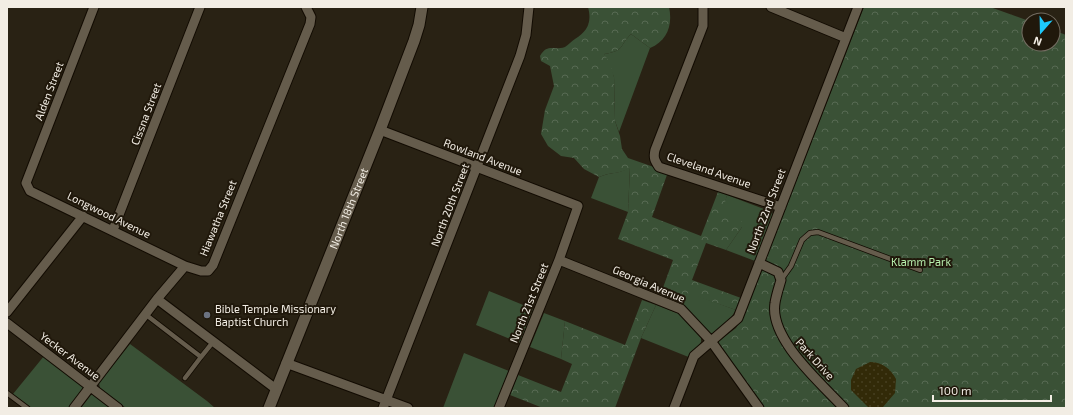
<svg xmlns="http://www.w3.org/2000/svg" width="1073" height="415" font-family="'Exo 2',sans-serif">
<defs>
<pattern id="forest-crowns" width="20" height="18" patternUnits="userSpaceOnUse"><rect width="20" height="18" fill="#3a5136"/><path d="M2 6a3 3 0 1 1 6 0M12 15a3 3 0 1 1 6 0" fill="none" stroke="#576a53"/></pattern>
<pattern id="sand-dots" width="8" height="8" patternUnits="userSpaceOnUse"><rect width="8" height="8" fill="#322a08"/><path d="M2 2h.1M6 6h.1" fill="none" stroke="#463f20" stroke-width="1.8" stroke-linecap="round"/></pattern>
</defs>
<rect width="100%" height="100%" fill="#292214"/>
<path fill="#3a5136" d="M631 34 650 48 619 132 615 121 614 77 604 54C625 51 619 46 631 34Z
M630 167 628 212 591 198 599 177C610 172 621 174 630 167Z
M727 195 772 212 773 215 755 261 726 250 742 227 722 210Z
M489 291 533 309 520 343 476 325Z
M687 292 736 310 730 319 715 333H710L683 305Z
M656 305 679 314 701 338V342L691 358 641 338Z
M544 313 565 321 561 359 530 347Z
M130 344 207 401 215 408H126L100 388 99 383Z
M464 353 509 371 494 408H443Z
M44 356 83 385V390L68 408H32L13 394Z
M91 395H95L112 408H81Z"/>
<path fill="url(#forest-crowns)" d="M588 7H669C673 25 667 41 650 48L631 34C619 46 625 51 604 54L610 63 614 77 615 121 620 136 622 149 628 158 668 172 652 217 701 236 718 192 727 195 723 210 742 218V227L726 250 706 243 692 280 741 298 736 310 687 293 683 305 660 296 673 260 618 239 628 212 630 168C620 174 610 172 599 177L584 169 574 158 561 156 548 146 541 134 545 110 554 86 550 66 541 61 540 56C548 43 553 51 565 47 568 45 572 41 575 39 588 31 592 22 588 7Z
M864 7H990L1029 21V44H1053V30L1066 35V408H762L718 344 719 341 736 328 745 313Z
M642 300 656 305 641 338 615 408H543L510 395 518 375 561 392 572 364 561 359 565 321 625 345Z"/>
<path fill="url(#sand-dots)" d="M870 362C882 362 891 369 896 379L895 393 883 407 869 408 851 390V380L856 369Z"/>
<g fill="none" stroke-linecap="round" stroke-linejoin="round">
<g stroke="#120b02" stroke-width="6">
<path id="service" d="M781 280 791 266 802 240 810 233 818 232 920 270
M145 314 201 357 213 342
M185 378 201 357
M7 393 27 408"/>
</g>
<g stroke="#120b02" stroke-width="11">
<path id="minor" d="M94 7 26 183 30 191 185 266 201 271H208L213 265 310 24 311 17 306 7
M703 7V26L655 150C653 158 655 161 659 167L781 207
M771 7 846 38
M380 130 578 206 559 260 499 408
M113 230 200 7
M559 260 681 309 711 341 759 408
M759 263 778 272 781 280C779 287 776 296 775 303 769 339 821 383 844 408
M157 299 276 389
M7 312 83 216
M7 323 118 408
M286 363 408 408
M74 408 157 299 185 266
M383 408 520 56 526 35 529 7
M674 408 694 356 738 318 858 7"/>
</g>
<g stroke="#120b02" stroke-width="13">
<g id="secondary">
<path id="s1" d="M269 408 380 130 414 41 419 25 422 7"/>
</g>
</g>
<use href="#service" stroke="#655c4c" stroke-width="4.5"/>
<use href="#minor" stroke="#655c4c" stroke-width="9"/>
<use href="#secondary" stroke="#655c4c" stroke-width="11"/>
</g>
<circle fill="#6b7280" stroke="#20180b" stroke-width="1.5" cx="207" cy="315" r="4"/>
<g text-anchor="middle" stroke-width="4" stroke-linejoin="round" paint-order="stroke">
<g font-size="11" fill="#f2ede4" stroke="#20180b">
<text transform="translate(49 91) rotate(-69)" y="4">Alden Street</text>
<text transform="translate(146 114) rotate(-69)" y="4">Cissna Street</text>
<text transform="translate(483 157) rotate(21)" y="4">Rowland Avenue</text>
<text transform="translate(709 170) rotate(19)" y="4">Cleveland Avenue</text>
<text transform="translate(450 205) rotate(-69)" y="4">North 20th Street</text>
<text dy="4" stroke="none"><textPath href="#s1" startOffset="215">North 18th Street</textPath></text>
<text transform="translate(766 211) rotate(-69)" y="4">North 22nd Street</text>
<text transform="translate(109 215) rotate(26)" y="4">Longwood Avenue</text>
<text transform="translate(218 218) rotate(-68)" y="4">Hiawatha Street</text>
<text transform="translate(649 284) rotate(23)" y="4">Georgia Avenue</text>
<text transform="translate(529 303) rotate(-68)" y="4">North 21st Street</text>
<text transform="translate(70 356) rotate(37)" y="4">Yecker Avenue</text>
<text transform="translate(815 359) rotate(48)" y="4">Park Drive</text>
</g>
<g font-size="11" fill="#b8f1ae" stroke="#20180b">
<text x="921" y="266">Klamm Park</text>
</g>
<g font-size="11" fill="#f2ede4" stroke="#20180b" text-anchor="start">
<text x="215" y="313">Bible Temple Missionary<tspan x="215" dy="13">Baptist Church</tspan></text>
</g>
</g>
<rect width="1073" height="415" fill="none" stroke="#f2ede4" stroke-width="16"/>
<g transform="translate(1041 32) rotate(200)"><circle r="19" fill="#20180b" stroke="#746d62"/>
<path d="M0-3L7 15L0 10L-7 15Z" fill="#1dc9fc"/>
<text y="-6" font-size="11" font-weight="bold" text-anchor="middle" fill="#f2ede4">N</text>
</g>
<path d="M933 395v6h118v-6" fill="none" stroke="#f2ede4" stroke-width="2"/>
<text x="939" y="395" font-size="12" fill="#f2ede4" stroke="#20180b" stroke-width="3" paint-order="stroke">100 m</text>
</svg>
